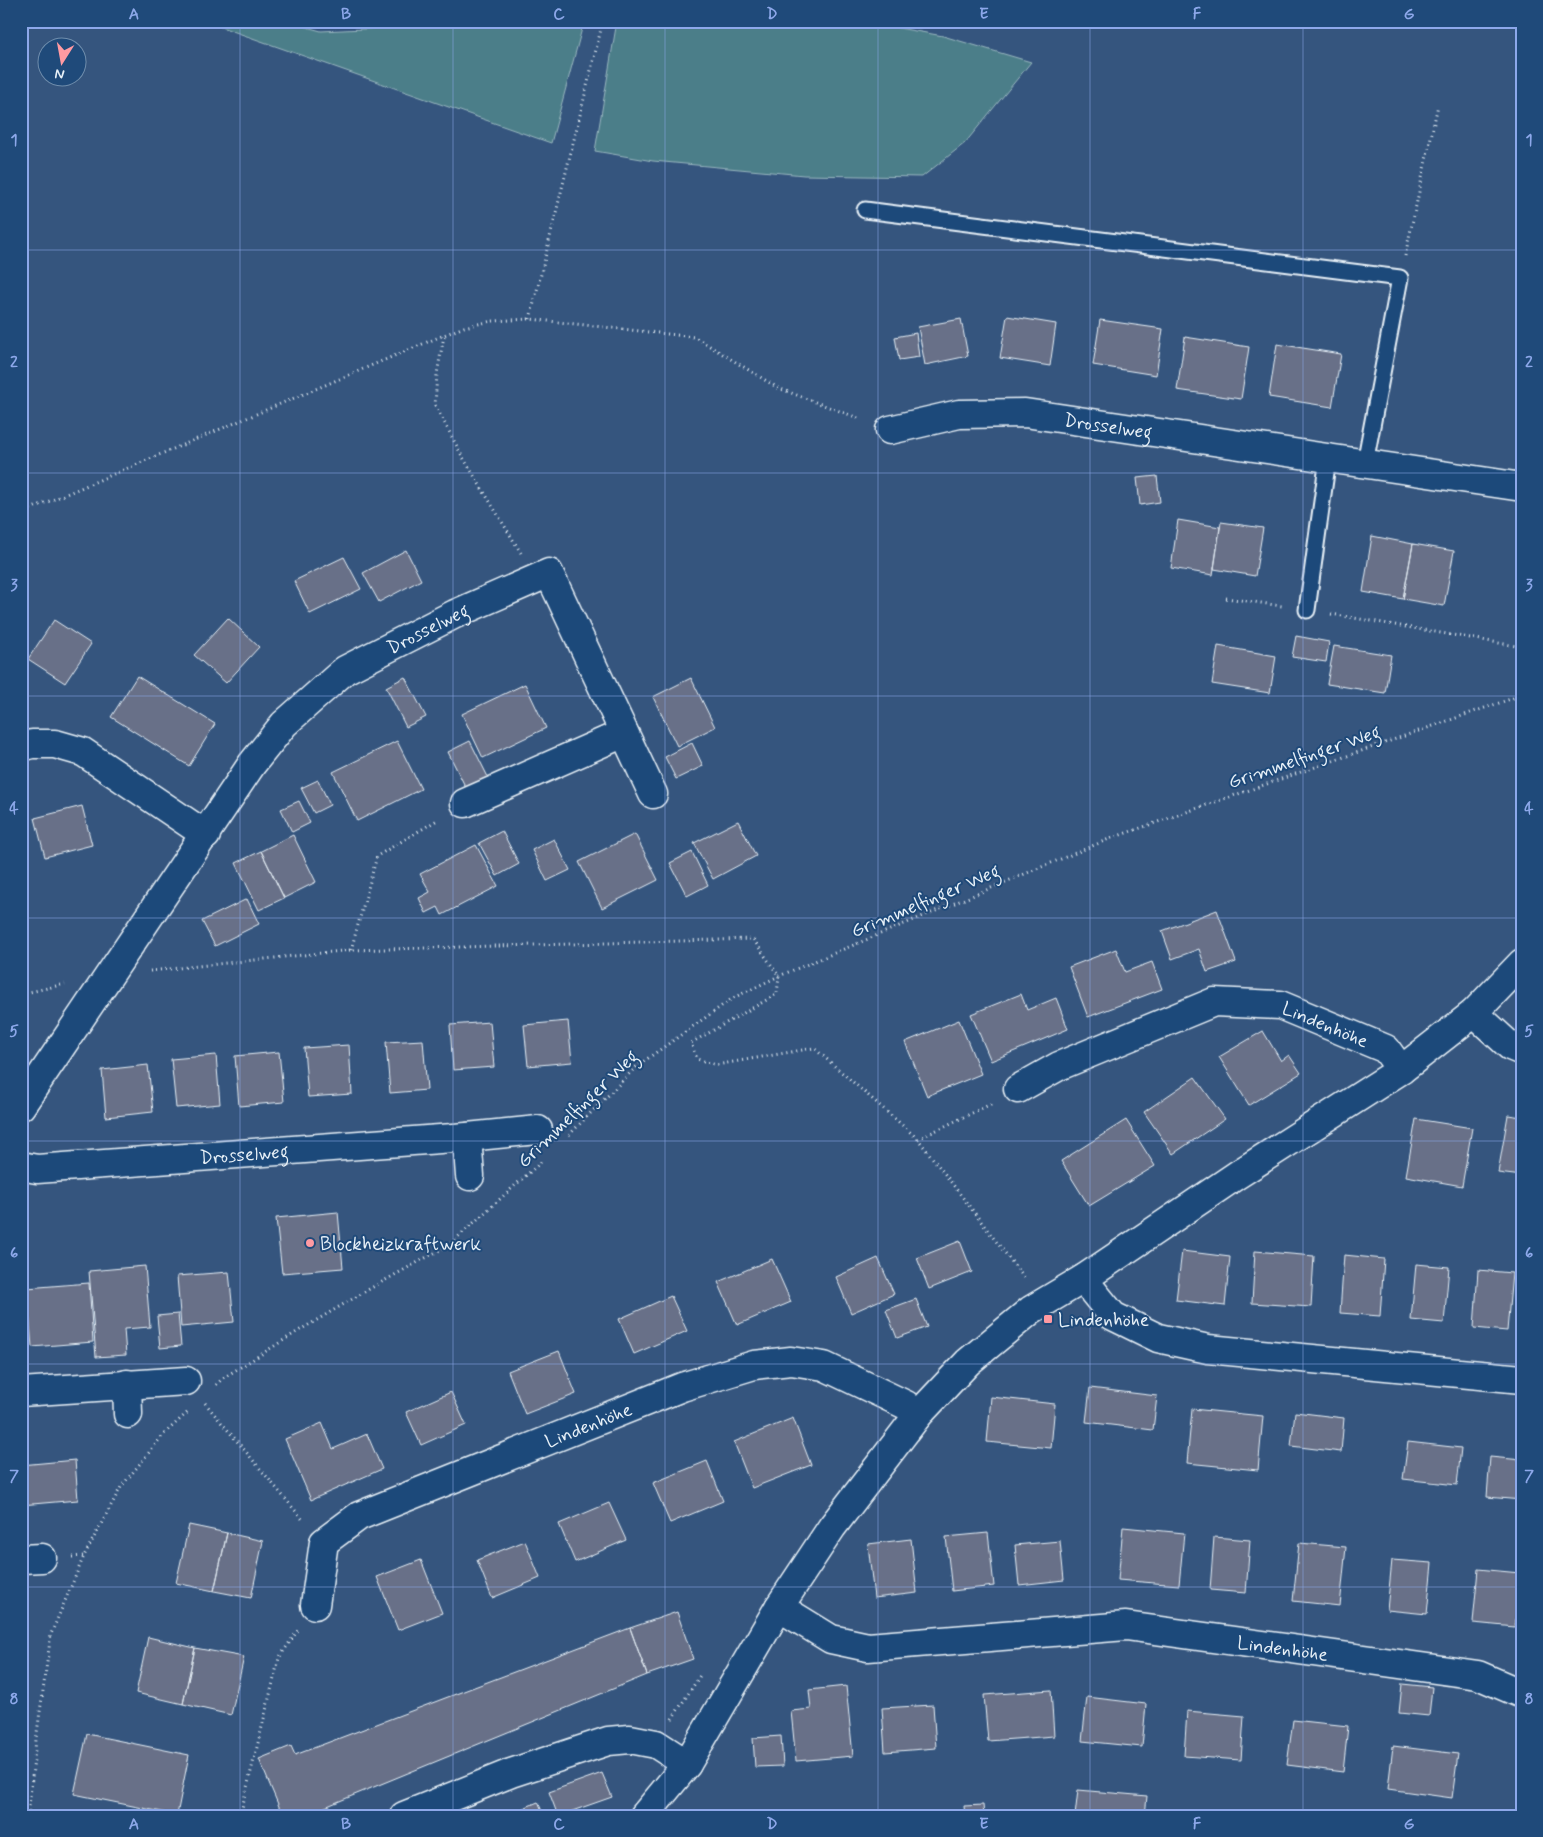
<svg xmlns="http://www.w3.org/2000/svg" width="1543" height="1837" font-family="Mynerve,sans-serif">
<rect width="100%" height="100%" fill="#35557e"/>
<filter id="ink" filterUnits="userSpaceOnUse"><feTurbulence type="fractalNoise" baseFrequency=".02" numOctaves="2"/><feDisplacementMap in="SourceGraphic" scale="10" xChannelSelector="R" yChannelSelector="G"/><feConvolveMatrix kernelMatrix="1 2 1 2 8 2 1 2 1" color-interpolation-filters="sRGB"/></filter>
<g filter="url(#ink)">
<path fill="#4c7e89" stroke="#9ab8c0" d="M204 21H285L321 31 429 26 437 21H584L551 143Z
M617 21H860L943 36 1031 62 965 143 922 177 804 175 653 161 595 151Z"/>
<path fill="#677088" stroke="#e8f1f8" d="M1007 316 1056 324 1050 366 1000 358Z
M961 319 968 356 925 365 918 327Z
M1100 320 1163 329 1156 375 1093 365Z
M916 333 919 357 899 360 895 337Z
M1185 337 1249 347 1241 399 1177 390Z
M1277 344 1341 354 1332 407 1269 397Z
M1157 476 1160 502 1140 505 1137 478Z
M1178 520 1220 527 1213 575 1171 568Z
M1221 522 1263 528 1255 576 1214 569Z
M1372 536 1413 544 1403 599 1363 592Z
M1413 544 1454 551 1444 606 1403 599Z
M406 550 421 580 379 602 363 573Z
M344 557 361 589 310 614 294 581Z
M1522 594V616L1518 615Z
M228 618 259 647 226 683 194 655Z
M54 620 91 644 65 683 28 659Z
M1296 636 1329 642 1326 662 1292 657Z
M1218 646 1276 656 1270 693 1212 684Z
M1334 646 1391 655 1385 693 1327 684Z
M137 676 215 724 189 766 111 717Z
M405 677 426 717 406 727 386 687Z
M691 678 715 727 677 746 653 697Z
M525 684 546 728 483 758 462 714Z
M397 741 421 789 357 821 333 772Z
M470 741 488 777 466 788 448 752Z
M692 743 703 766 676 779 665 757Z
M318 780 330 805 314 813 301 788Z
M299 801 310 823 292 832 281 809Z
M82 806 92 845 45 857 35 818Z
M738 821 756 856 713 879 694 843Z
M502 831 519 864 497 876 479 843Z
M635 834 658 880 602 908 579 862Z
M293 835 316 882 284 898 261 851Z
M554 839 570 870 547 881 532 850Z
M476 845 498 886 442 915 438 907 426 913 419 898 430 892 420 874Z
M261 851 284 898 259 910 236 863Z
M692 852 708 885 687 896 670 863Z
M247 899 259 924 215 946 202 921Z
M1217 910 1236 962 1207 972 1199 949 1172 959 1162 931Z
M1116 949 1125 972 1152 962 1162 989 1088 1017 1069 967Z
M1021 994 1027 1010 1056 998 1068 1029 991 1061 971 1014Z
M959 1020 981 1074 927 1096 905 1042Z
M568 1021 572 1062 528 1066 524 1025Z
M490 1022 494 1067 453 1070 450 1025Z
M1263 1031 1281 1061 1289 1055 1301 1073 1249 1105 1219 1057Z
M423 1040 427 1090 390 1093 386 1042Z
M349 1045 352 1094 308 1097 304 1048Z
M279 1052 284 1102 239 1106 235 1056Z
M216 1055 220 1104 176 1108 171 1059Z
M148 1065 153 1112 106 1117 102 1070Z
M1195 1077 1225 1119 1173 1154 1144 1112Z
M1508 1115 1522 1117V1176L1498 1173Z
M1416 1119 1472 1128 1462 1186 1406 1176Z
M1126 1120 1155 1166 1089 1206 1061 1161Z
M338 1212 343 1268 282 1273 276 1218Z
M960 1241 972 1272 929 1289 917 1258Z
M1182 1251 1230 1257 1225 1306 1176 1300Z
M1255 1251 1314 1256 1311 1307 1252 1303Z
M1344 1255 1384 1259 1380 1316 1340 1313Z
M878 1258 894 1294 851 1313 836 1277Z
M772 1259 791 1302 737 1325 718 1282Z
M1416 1264 1449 1267 1444 1323 1411 1320Z
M145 1266 150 1327 124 1329 126 1355 96 1357 89 1271Z
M1478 1270 1512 1273 1507 1331 1474 1328Z
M229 1272 234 1322 181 1327 177 1276Z
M89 1283 93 1342 32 1347 27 1288Z
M671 1296 687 1331 634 1354 619 1319Z
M916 1299 927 1327 897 1338 886 1310Z
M178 1314 181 1346 160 1348 157 1316Z
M559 1351 576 1394 525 1414 508 1371Z
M1090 1388 1157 1396 1153 1430 1086 1422Z
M451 1392 466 1425 421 1445 406 1412Z
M991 1397 1055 1404 1051 1448 987 1442Z
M1192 1409 1263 1416 1258 1470 1187 1463Z
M1295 1412 1344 1418 1341 1452 1291 1446Z
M793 1418 811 1465 752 1488 734 1442Z
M322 1423 333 1449 367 1434 382 1469 311 1500 285 1439Z
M1408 1442 1461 1448 1457 1485 1403 1479Z
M1490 1457 1522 1460V1500L1487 1497Z
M75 1460 78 1500 21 1505V1465Z
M707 1461 723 1501 670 1523 653 1483Z
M609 1503 626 1540 575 1562 559 1524Z
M189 1525 227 1533 214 1591 176 1583Z
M1123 1527 1184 1533 1179 1585 1118 1580Z
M227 1533 263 1541 251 1598 214 1591Z
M988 1533 994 1586 952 1591 946 1537Z
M1214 1537 1250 1540 1246 1593 1210 1590Z
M911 1539 917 1593 874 1598 868 1544Z
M525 1541 540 1578 492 1598 477 1560Z
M1060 1541 1064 1580 1019 1585 1015 1545Z
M1299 1543 1346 1547 1340 1606 1293 1601Z
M421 1560 442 1613 398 1630 377 1577Z
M1392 1560 1432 1563 1427 1614 1387 1610Z
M1478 1569 1520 1573 1515 1627 1473 1623Z
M677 1612 693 1659 647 1675 630 1628Z
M630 1628 647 1675 303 1816H283L259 1759 291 1746 295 1755Z
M148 1637 195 1648 183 1704 136 1693Z
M195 1648 244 1657 231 1715 183 1704Z
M1402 1684 1432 1687 1429 1716 1399 1713Z
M846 1686 853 1756 796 1761 791 1711 811 1709 809 1690Z
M1051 1690 1054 1736 988 1741 984 1695Z
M1087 1697 1146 1704 1142 1747 1082 1741Z
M933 1705 936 1748 885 1752 882 1708Z
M1187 1711 1244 1716 1241 1760 1184 1756Z
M1293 1720 1348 1726 1343 1772 1287 1765Z
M87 1734 189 1755 177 1815 74 1794Z
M781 1736 783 1766 755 1767 753 1738Z
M1393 1746 1458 1754 1452 1798 1388 1789Z
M602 1773 612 1797 558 1816 549 1792Z
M1078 1790 1147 1796 1145 1816H1075Z
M538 1802 544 1816H504Z
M983 1805 984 1816H965L964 1806Z"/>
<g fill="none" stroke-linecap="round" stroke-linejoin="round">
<g stroke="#e8f1f8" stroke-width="19">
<path id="service" d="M865 210 1400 278 1365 463
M1307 610 1328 458"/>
</g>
<g stroke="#e8f1f8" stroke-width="31">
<g id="minor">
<path id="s1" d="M890 430 959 414 1025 413 1522 487"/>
<path d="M21 747 32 744H55L83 752 206 835"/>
<path d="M465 803 624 733"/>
<path d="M1474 1013 1510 1046 1522 1051"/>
<path id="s2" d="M1018 1089 1059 1066 1214 1002 1280 1005 1386 1049 1401 1070"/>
<path id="s3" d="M21 1106 252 764 284 724 345 670 455 614 549 573 653 794"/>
<path d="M467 1137 470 1176"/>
<path id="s4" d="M21 1166 37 1169 467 1137 538 1130"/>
<path d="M1083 1279 1113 1316 1158 1338 1208 1349 1522 1379"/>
<path d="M127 1384 128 1414"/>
<path d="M21 1392 186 1381"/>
<path d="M21 1559 42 1558"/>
<path id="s5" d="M315 1605 324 1542 359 1516 682 1387 754 1365 791 1361 824 1366 906 1405 918 1415"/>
<path id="s6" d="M779 1607 831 1639 868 1647 1126 1626 1478 1675 1522 1694"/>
<path d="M404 1816 511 1773 608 1741 630 1739 656 1744 687 1764"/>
<path d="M644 1816 687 1764 779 1607 832 1527 918 1415 968 1362 1031 1310 1083 1279 1237 1175 1401 1070 1474 1013 1522 963"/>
</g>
</g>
<path stroke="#e8f1f8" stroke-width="3" stroke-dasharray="1 4" stroke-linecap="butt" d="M1405 256 1438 105
M530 319 603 21
M444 336 437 374 435 405 461 454 521 553
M21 513 444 335 464 327 492 321 530 319 695 337 778 388 861 419
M1226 598 1282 606
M1331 614 1522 647
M21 701 25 715
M351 950 377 856 439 819
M150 971 351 950 753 939 779 976 777 994 691 1043 697 1059 716 1065 814 1048 918 1139 1025 1279
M21 994 65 984
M569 1135 637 1066 733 998 779 976 1109 839 1522 695
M918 1139 993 1103
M216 1385 223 1378 300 1330 371 1288 449 1245 541 1162
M205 1403 304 1521
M72 1557 84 1556
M672 1719 701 1674
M28 1816 36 1740 51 1634 84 1556 121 1487 164 1434 188 1412
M240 1816 279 1658 298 1630"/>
<use href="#service" stroke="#1f4a7a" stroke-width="15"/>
<use href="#minor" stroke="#1f4a7a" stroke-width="28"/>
</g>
</g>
<path fill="none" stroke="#8da8ea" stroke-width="1" stroke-opacity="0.55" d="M240 21V1816M453 21V1816M665 21V1816M878 21V1816M1090 21V1816M1303 21V1816M21 250H1522M21 473H1522M21 696H1522M21 918H1522M21 1141H1522M21 1364H1522M21 1587H1522"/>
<g fill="#ff9aa2" stroke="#1f4a7a" stroke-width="2">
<circle cx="310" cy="1243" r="5"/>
<rect x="1043" y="1314" width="10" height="10" rx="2.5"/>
</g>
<g text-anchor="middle" stroke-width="4" stroke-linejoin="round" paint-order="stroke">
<g font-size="19" fill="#e8f1f8" stroke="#1f4a7a">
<text dy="7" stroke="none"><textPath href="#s1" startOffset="221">Drosselweg</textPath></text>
<text dy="7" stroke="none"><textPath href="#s3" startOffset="638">Drosselweg</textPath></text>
<text transform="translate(1304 756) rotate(-19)" y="7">Grimmelfinger Weg</text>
<text transform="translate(925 900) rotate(-23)" y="7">Grimmelfinger Weg</text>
<text dy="7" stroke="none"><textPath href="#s2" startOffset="330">Lindenhöhe</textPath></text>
<text transform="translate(577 1108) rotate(-44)" y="7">Grimmelfinger Weg</text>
<text dy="7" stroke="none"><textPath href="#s4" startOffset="224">Drosselweg</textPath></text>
<text dy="7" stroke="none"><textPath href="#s5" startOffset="354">Lindenhöhe</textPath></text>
<text dy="7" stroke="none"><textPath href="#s6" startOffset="516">Lindenhöhe</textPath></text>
</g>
<g font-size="19" fill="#e8f1f8" stroke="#1f4a7a" text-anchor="start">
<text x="320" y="1250">Blockheizkraftwerk</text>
<text x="1058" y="1326">Lindenhöhe</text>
</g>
</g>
<rect width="1543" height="1837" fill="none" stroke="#1f4a7a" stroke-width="55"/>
<g transform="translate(62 62) rotate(191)"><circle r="24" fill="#1f4a7a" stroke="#6f8dac"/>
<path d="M0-4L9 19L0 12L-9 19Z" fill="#ff9aa2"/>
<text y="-8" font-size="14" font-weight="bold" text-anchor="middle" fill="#e8f1f8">N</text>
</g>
<rect x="28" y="28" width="1488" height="1782" fill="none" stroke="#8da8ea" stroke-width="2"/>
<g font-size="16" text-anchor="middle" font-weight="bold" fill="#8da8ea">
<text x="134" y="19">A</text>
<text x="346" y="19">B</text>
<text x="559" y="19">C</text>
<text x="772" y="19">D</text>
<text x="984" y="19">E</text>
<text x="1197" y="19">F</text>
<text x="1409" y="19">G</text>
<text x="14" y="145">1</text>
<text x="1529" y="145">1</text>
<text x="14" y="367">2</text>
<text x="1529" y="367">2</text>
<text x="14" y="590">3</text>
<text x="1529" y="590">3</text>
<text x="14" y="813">4</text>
<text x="1529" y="813">4</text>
<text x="14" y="1036">5</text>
<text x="1529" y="1036">5</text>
<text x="14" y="1258">6</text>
<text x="1529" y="1258">6</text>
<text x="14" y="1481">7</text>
<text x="1529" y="1481">7</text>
<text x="14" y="1704">8</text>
<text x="1529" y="1704">8</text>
<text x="134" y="1829">A</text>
<text x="346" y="1829">B</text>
<text x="559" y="1829">C</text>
<text x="772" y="1829">D</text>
<text x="984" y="1829">E</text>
<text x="1197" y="1829">F</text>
<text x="1409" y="1829">G</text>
</g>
</svg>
